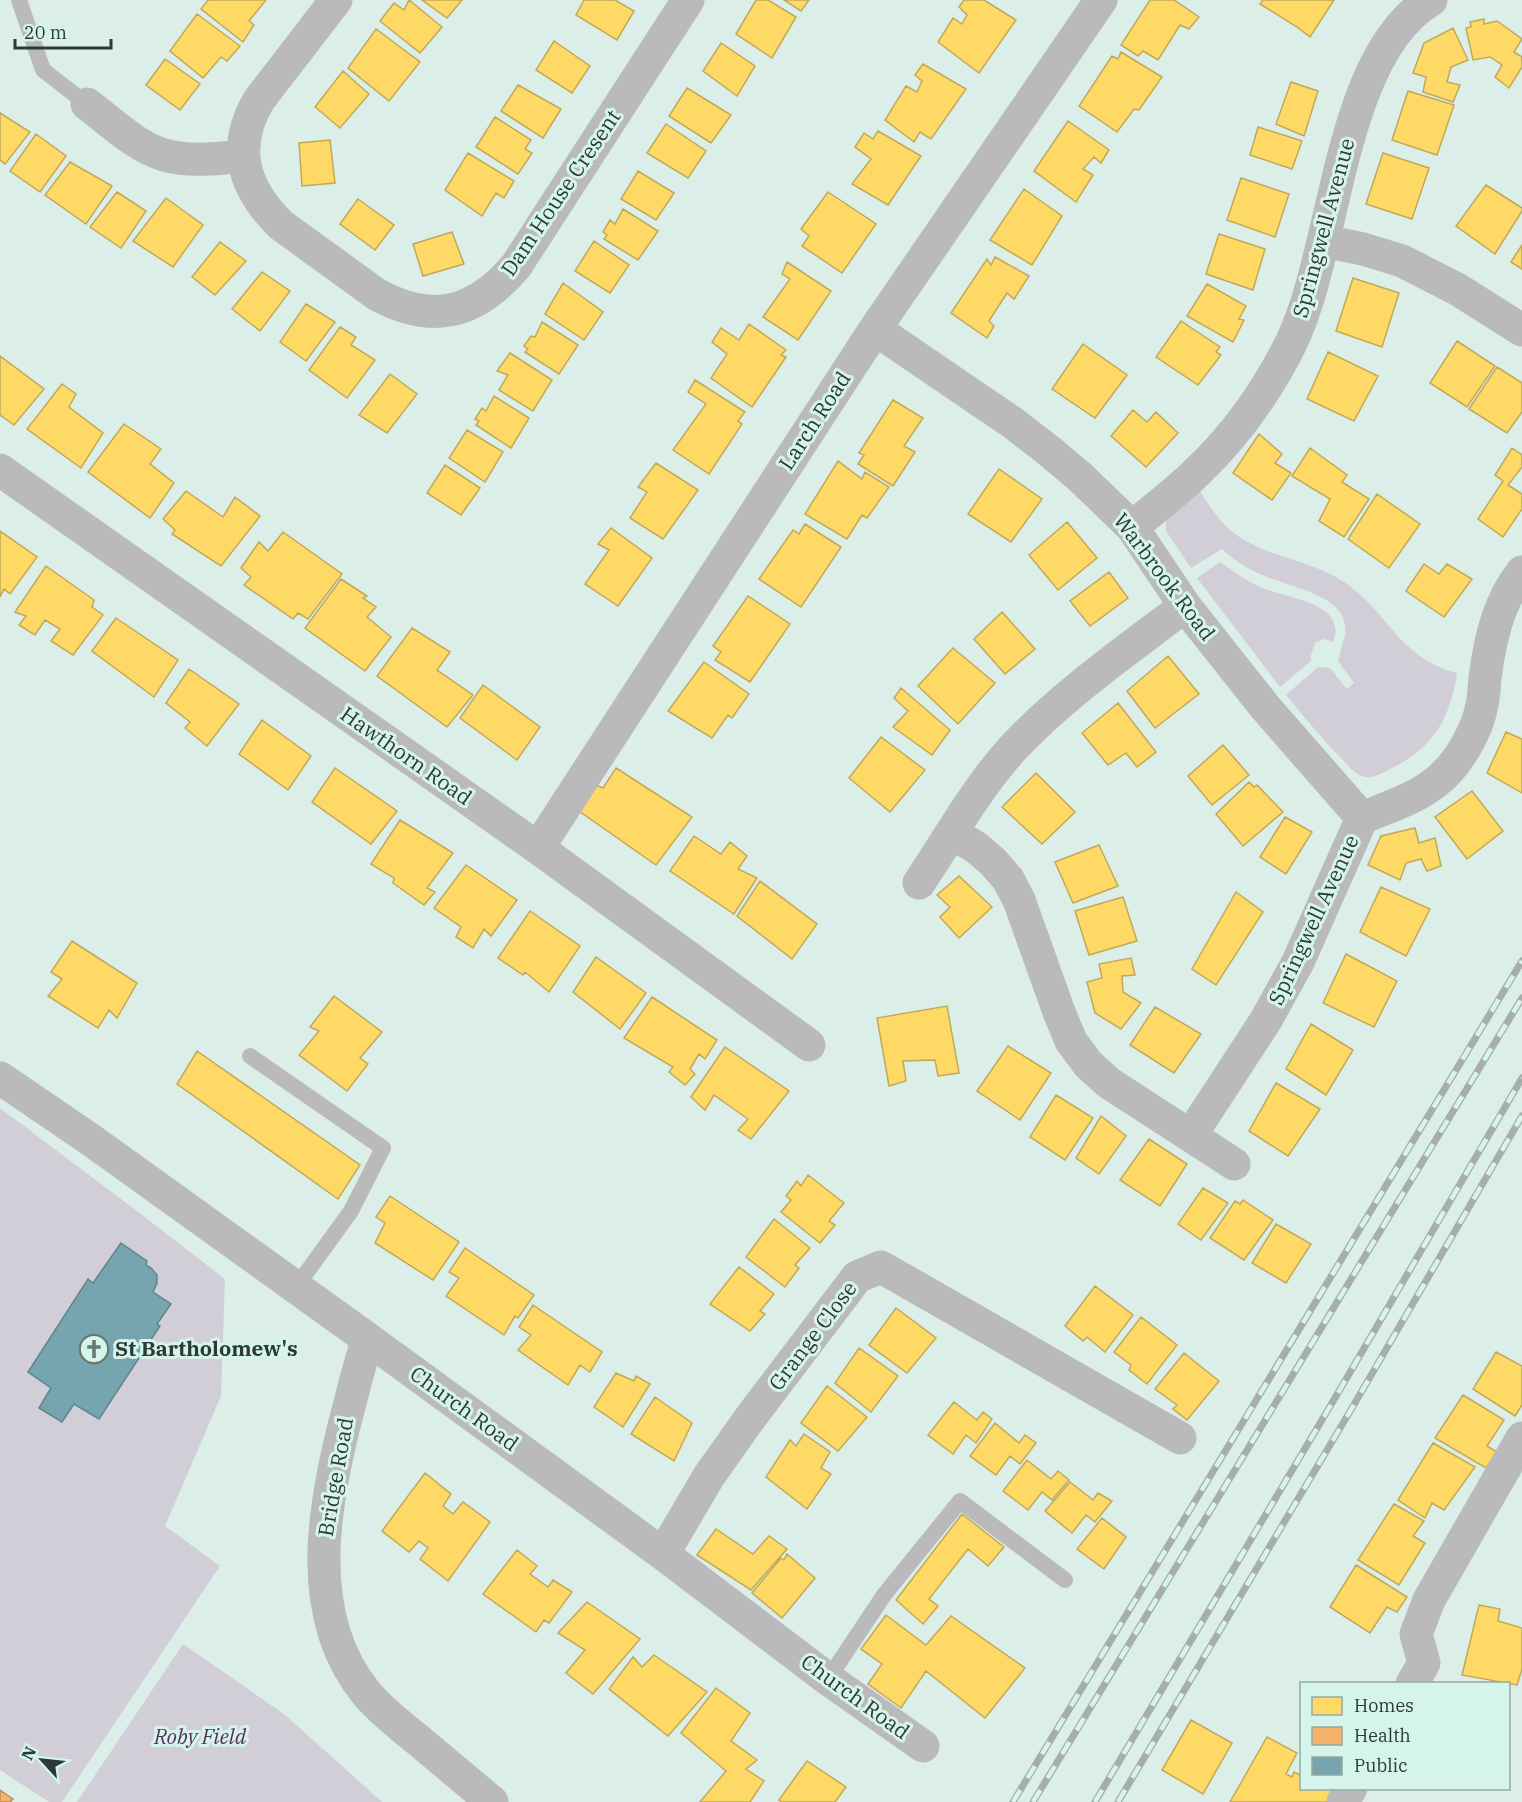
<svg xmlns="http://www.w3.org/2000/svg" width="1522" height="1802" font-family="'IBM Plex Serif',serif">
<rect width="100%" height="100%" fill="#dceee8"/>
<path fill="#d2ced8" d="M1199 490C1208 504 1218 519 1230 530 1265 559 1315 559 1351 587 1391 618 1401 658 1457 673 1450 720 1432 750 1388 770 1380 774 1371 780 1362 776 1355 774 1349 766 1344 761 1323 740 1305 718 1286 695L1318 667 1330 668 1347 689 1354 683 1338 661C1340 656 1340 652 1341 648 1362 599 1302 591 1270 578 1252 572 1236 562 1222 549L1191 568 1166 531V517Z
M1220 562C1234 572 1248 582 1265 589 1288 598 1349 604 1333 642L1324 639 1315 643 1311 655V661L1280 687 1197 578Z
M0 1108 137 1211 225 1279 221 1396 165 1526 220 1566 62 1802H49L0 1770Z
M183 1644 284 1714 382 1802H77Z"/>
<path fill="#ffd966" stroke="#c0a958" stroke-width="1.5" d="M208 0H266L249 21 254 25 243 42 201 9Z
M409 0 442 27 420 53 380 21 394 3 404 10Z
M422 0H462L447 18Z
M584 0H615L634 11 617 40 576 15Z
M756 0H768L796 17 772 58 736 34Z
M784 0H809L801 11Z
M964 0H984L1016 20 979 73 938 42 953 18 962 24 967 15 959 7Z
M1150 0H1174L1199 17 1189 29 1180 25 1158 60 1143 51 1138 56 1121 45Z
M1263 0H1334L1310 37 1297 27 1260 4Z
M197 14 240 46 227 61 221 57 203 78 170 51Z
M1484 19V24L1497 21 1522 39 1514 52 1522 57V67L1509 88 1495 77 1502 65 1490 57 1473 60 1466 28 1471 27 1470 22Z
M1453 28 1468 60 1451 67 1447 82 1460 85 1453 102 1423 92 1426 77 1413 73 1424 43Z
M376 29 420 62 389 101 348 68Z
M554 41 590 66 572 93 536 70Z
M721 43 755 66 737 96 703 71Z
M1121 52 1162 77 1139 110 1134 109 1117 132 1079 106 1112 56 1118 59Z
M165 59 200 84 180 110 146 85Z
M923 64 966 89 931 139 920 132 914 142 885 120 906 86 917 92 922 81 915 75Z
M343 71 369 94 340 128 315 107Z
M1291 82 1318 91 1304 136 1276 124Z
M518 85 561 109 543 138 501 111Z
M687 88 731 115 711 143 669 116Z
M1408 91 1454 105 1437 155 1392 140Z
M0 113 30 132 5 164 0 160Z
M495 117 531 140 525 149 532 153 518 174 476 147Z
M1068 121 1109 150 1101 163 1094 157 1083 169 1093 175 1076 202 1034 171Z
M666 124 706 151 688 178 647 153Z
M1258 127 1302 141 1292 169 1250 155Z
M878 131 921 156 888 205 852 184 871 159 855 147 864 133 873 139Z
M36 134 66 156 40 192 10 171Z
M330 140 335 183 302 186 299 143Z
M468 153 514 181 504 198 496 193 482 216 445 190Z
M1383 153 1429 168 1412 219 1366 204Z
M70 162 112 186 86 224 45 195Z
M638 171 674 193 656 220 621 199Z
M1241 178 1289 194 1275 237 1227 220Z
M1486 185 1522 208V211L1495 254 1456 226Z
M1024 189 1062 216 1032 265 990 240Z
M117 192 146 211 121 248 90 227Z
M828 192 876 224 842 273 802 246 809 236 801 229Z
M166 198 203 225 173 267 133 241Z
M358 199 394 225 375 250 340 224Z
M623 209 658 231 638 260 604 239 607 235 603 232 610 220 615 224Z
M452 232 464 264 423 276 413 244Z
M1219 234 1265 249 1253 290 1206 274Z
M594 241 629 265 610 293 575 271Z
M220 242 246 261 215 295 192 277Z
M1522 245V269L1511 262Z
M995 257 1029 276 1014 299 1007 293 989 321 994 326 987 338 951 313 987 259 991 265Z
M787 262 831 291 798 340 763 317 790 279 782 274Z
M262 272 290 291 260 331 232 309Z
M1353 278 1399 293 1382 347 1336 331Z
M563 283 603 312 584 340 545 314Z
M1207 284 1246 306 1239 319 1244 320 1233 342 1187 316Z
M306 304 335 322 306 361 280 342Z
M1181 321 1220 347 1216 352 1221 355 1198 385 1156 357Z
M542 322 578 345 559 374 525 352 528 349 524 346 531 336 535 337Z
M749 324 786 350 781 355 786 357 752 407 711 378 727 354 712 342 721 328 739 340Z
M340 327 356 337 351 345 375 360 347 398 309 370Z
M1457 341 1495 366 1467 407 1430 383Z
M1083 344 1127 375 1095 418 1052 389Z
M1328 352 1378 376 1354 421 1307 399Z
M510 353 552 380 533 411 499 390 508 375 497 371Z
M0 356 44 389 14 425 0 415Z
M1497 367 1522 383V412L1507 433 1469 409Z
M390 374 417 394 387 433 359 415Z
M695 380 745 412 738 421 742 424 709 474 673 450 706 404 688 392Z
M62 384 76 394 69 407 103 433 81 468 27 429Z
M494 396 529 418 511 448 476 425 479 421 475 419 482 408 486 411Z
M893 400 923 418 904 446 915 452 893 486 858 464 864 455 859 453Z
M1133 410 1147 422 1156 412 1178 433 1146 467 1111 436Z
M124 424 161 449 150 464 174 483 150 518 88 472Z
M467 430 503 452 485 482 449 458Z
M1259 434 1282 454 1275 463 1291 473 1272 500 1233 473Z
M1310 448 1347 475 1342 482 1369 499 1344 537 1319 521 1330 499 1292 476Z
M1512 448 1522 455V467L1508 485 1522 494V509L1503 537 1478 519 1503 481 1495 475Z
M838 461 862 479 865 472 889 487 867 518 862 515 847 539 805 514Z
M656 463 698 490 663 539 630 518 647 492 638 487Z
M445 465 480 488 461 515 427 493Z
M999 469 1042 499 1011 542 968 514Z
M186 491 223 517 235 497 260 516 221 566 172 534 175 530 163 519Z
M1377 494 1420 524 1389 568 1348 539Z
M1067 522 1097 558 1058 590 1029 555Z
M805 524 841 547 801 607 759 579 793 530 799 534Z
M611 528 652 558 618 606 585 584 609 550 598 544Z
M0 531 37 557 10 594 4 589 0 597Z
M283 532 342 574 308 619 298 613 293 619 244 585 251 577 241 568 259 542 268 551Z
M1424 564 1439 574 1447 564 1472 579 1444 617 1406 591Z
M46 566 94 600 92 607 103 615 73 655 51 641 60 629 45 620 35 635 19 625 26 616 15 612Z
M1109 572 1128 598 1090 626 1070 601Z
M341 579 367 596 363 598 376 607 367 617 391 637 365 671 305 628Z
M748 596 790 624 750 682 715 660 721 652 713 646Z
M1002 612 1035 649 1005 674 974 639Z
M116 618 178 660 154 697 92 651Z
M412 628 450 652 437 670 473 695 447 727 377 676Z
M953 648 995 683 958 724 918 686Z
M1168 656 1199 694 1155 728 1127 691Z
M704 662 749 694 732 718 728 715 712 738 668 711Z
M189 669 239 704 207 746 185 728 190 722 166 703Z
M483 685 540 727 517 760 460 718Z
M901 688 950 730 932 755 893 727 908 711 894 698Z
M1118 703 1156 752 1137 767 1126 753 1108 765 1082 733Z
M262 720 311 756 288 790 239 754Z
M1506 732 1522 739V793L1487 773Z
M881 737 925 770 890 812 849 778Z
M1223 745 1249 775 1212 805 1188 776Z
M335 768 397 811 371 844 312 802Z
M616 768 692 817 656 865 579 811 596 785 603 788Z
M1036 773 1075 812 1042 844 1002 807Z
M1249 782 1254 787 1257 785 1283 812 1243 846 1216 814Z
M1472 791 1503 831 1467 859 1435 817Z
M1285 817 1312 832 1286 874 1260 857Z
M400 820 453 853 427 888 435 892 424 905 393 883 394 878 371 864Z
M1415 828 1419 843 1435 838 1441 866 1427 871 1421 859 1406 863 1400 880 1368 865 1381 836Z
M694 836 721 854 730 842 747 856 738 869 757 878 734 914 670 871Z
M1099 845 1118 886 1073 903 1055 862Z
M466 865 517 900 491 936 484 929 473 948 456 937 461 927 434 908Z
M959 876 992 907 959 938 940 917 950 907 937 895Z
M760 881 817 924 792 959 737 916Z
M1381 887 1430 909 1406 956 1360 932Z
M1236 892 1263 912 1216 985 1192 969Z
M1123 897 1137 941 1089 955 1075 911Z
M530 911 580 946 549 992 525 972 523 975 498 958Z
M72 941 137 983 117 1018 109 1010 98 1028 48 996 62 979 51 972Z
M1346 954 1397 981 1374 1027 1323 1003Z
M596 957 646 993 620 1029 573 992Z
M1131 958 1135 975 1122 976 1123 992 1141 1003 1121 1029 1095 1013 1087 982 1102 978 1099 964Z
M334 996 382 1032 360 1058 368 1064 347 1091 299 1055 319 1031 310 1027Z
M652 997 717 1040 705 1059 699 1054 690 1069 695 1074 685 1085 669 1072 673 1067 624 1038Z
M947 1006 959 1073 938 1076 935 1060 903 1061 906 1081 889 1086 877 1018Z
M1155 1007 1201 1034 1174 1073 1130 1045Z
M1311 1024 1353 1050 1326 1095 1286 1069Z
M1008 1046 1051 1073 1020 1120 977 1091Z
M725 1047 789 1091 751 1139 738 1130 748 1119 714 1095 705 1110 691 1097Z
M197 1051 360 1165 338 1199 177 1084Z
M1276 1083 1320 1109 1288 1156 1249 1131Z
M1056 1095 1093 1118 1065 1160 1030 1137Z
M1101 1116 1126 1136 1099 1174 1076 1158Z
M1149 1139 1187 1164 1160 1206 1120 1180Z
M808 1175 844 1203 829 1221 835 1225 820 1243 781 1212 791 1200 786 1196 797 1181 801 1186Z
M1203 1188 1228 1203 1201 1240 1178 1224Z
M390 1196 459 1242 433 1280 375 1243 385 1223 376 1217Z
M1243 1200 1273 1220 1244 1260 1210 1238 1235 1201 1240 1204Z
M774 1219 810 1248 795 1265 799 1268 785 1287 746 1257Z
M1276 1224 1311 1244 1286 1283 1252 1263Z
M465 1248 534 1295 518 1318 515 1316 504 1335 446 1296 459 1278 449 1272Z
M739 1267 774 1294 760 1311 765 1314 750 1331 710 1304Z
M1095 1286 1133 1315 1105 1352 1087 1337 1083 1341 1065 1326Z
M533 1305 602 1352 590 1372 580 1365 568 1385 518 1350 531 1335 519 1327Z
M896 1308 936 1338 907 1373 869 1345Z
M1141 1317 1177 1345 1147 1384 1129 1370 1131 1365 1114 1352Z
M859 1348 898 1376 871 1412 835 1383Z
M1496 1352 1522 1366V1405L1515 1416 1473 1389Z
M1184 1353 1219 1381 1187 1420 1173 1409 1177 1405 1155 1389Z
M616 1373 634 1381 636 1376 650 1384 623 1427 594 1407Z
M827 1386 867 1417 838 1451 801 1423Z
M1463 1395 1504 1420 1487 1446 1497 1452 1486 1468 1435 1438Z
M655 1397 692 1423 674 1461 631 1434Z
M954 1402 977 1420 983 1412 992 1419 976 1443 966 1435 953 1454 928 1435Z
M995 1423 1019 1443 1025 1435 1036 1443 1020 1464 1010 1456 996 1475 970 1456Z
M804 1434 830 1452 821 1468 831 1474 807 1509 766 1477 790 1440 796 1446Z
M1433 1443 1475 1467 1444 1510 1432 1503 1425 1518 1398 1500Z
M1027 1460 1051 1479 1058 1471 1069 1480 1052 1500 1042 1492 1028 1510 1003 1491Z
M425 1473 451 1494 443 1506 453 1514 463 1502 490 1522 448 1581 420 1559 428 1548 419 1541 409 1552 382 1531Z
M1070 1482 1093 1500 1098 1493 1112 1501 1095 1522 1086 1515 1072 1533 1045 1511Z
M1394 1504 1424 1521 1413 1536 1425 1543 1399 1585 1358 1560Z
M962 1514 1004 1547 988 1566 968 1549 929 1599 938 1606 923 1624 896 1600Z
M1102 1518 1126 1537 1104 1569 1077 1549Z
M716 1529 753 1554 769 1536 787 1549 751 1590 697 1555Z
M517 1550 537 1566 530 1574 548 1587 553 1580 572 1592 549 1623 544 1620 536 1632 483 1594Z
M787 1554 815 1578 782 1618 752 1593 781 1558 784 1560Z
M1356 1565 1407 1597 1397 1612 1387 1607 1370 1633 1330 1607Z
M587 1602 640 1639 593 1694 566 1673 585 1650 558 1633Z
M1479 1605 1500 1609 1498 1621 1522 1628V1669L1517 1685 1462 1675Z
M886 1615 926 1645 951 1616 1025 1668 985 1718 926 1671 901 1708 868 1684 882 1664 861 1649Z
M654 1655 707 1692 668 1736 609 1689 633 1657 642 1667Z
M716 1688 750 1713 731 1741 757 1760 746 1769 764 1781 750 1802H700L726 1771 681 1733Z
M1191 1720 1232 1743 1203 1794 1162 1770Z
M1267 1737 1297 1753 1286 1774 1292 1777 1294 1772 1302 1776V1788H1338L1330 1802H1230Z
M807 1761 846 1787 835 1802H782L779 1800Z"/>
<path fill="#f6b26b" stroke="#ba8e5b" stroke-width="1.5" d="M0 1790 13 1799 10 1802H0Z"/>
<path fill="#76a5af" stroke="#60858b" stroke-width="1.5" d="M121 1243 147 1261 146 1265 151 1268 157 1275V1283L153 1292 171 1304 157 1324 160 1326 99 1419 74 1404 62 1422 39 1408 51 1388 28 1372 88 1279 93 1283Z"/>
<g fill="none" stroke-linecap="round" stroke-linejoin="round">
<path stroke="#bababc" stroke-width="16" d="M19 0 43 70 87 104
M250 1056 383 1148 351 1211 296 1287
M828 1679 884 1595 960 1501 1065 1580"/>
<path stroke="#bababc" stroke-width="33" d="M336 0 259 100C231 147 243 188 281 225L376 294C432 325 475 314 516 266L688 0
M87 104C111 122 135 146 164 155 189 162 217 159 243 156
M1324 241 1363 249 1402 261 1457 289 1522 330
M875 329 1013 423 1048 450 1079 476 1132 527 1185 606 1265 707 1362 818
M0 470 538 848 809 1045
M1132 527C1154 509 1178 491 1198 471 1237 434 1267 391 1291 343 1337 249 1338 55 1431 0
M952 833 977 848 993 862 1008 879 1019 900 1059 1012 1071 1041 1088 1064 1109 1083 1234 1164
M538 848 875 329 1101 0
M919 883C949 838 976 789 1013 748 1064 694 1126 651 1185 606
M1191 1135 1266 1020 1298 962 1362 818C1386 808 1415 799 1436 782 1457 766 1477 732 1482 705 1484 696 1484 687 1485 678 1490 640 1498 602 1522 572
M368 1339 663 1554 828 1679 923 1746
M663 1554 709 1476 750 1418 857 1277 881 1267 1180 1438
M1412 1684 1424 1663 1416 1634 1429 1600 1522 1438
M1343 1802 1351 1788"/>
<path stroke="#bababc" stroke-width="33" d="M0 1078 91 1140 368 1339C359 1365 353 1392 346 1418 323 1507 303 1617 367 1694 382 1712 401 1726 418 1740 443 1761 467 1781 492 1802"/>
<g stroke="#a6adac" stroke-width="7">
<path id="rail" d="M1013 1802 1522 961
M1033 1802 1522 998
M1095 1802 1335 1398 1522 1078
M1118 1802 1352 1408 1522 1116"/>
</g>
<use href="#rail" stroke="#d5f5ec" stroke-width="4.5" stroke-dasharray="14" stroke-linecap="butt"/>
</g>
<defs>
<g id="church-ring" transform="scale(1.5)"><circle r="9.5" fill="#d5f5ec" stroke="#6a7874" stroke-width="1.5"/><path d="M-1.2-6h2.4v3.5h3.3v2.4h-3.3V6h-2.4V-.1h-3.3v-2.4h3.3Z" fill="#6a7874"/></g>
</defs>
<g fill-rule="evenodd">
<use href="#church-ring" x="94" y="1349"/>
</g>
<g text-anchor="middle" stroke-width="6" stroke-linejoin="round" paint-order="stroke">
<g font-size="21" fill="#2d3936" stroke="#d5f5ec">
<text transform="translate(561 193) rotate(-56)" y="7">Dam House Cresent</text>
<text transform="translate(1324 228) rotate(-75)" y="7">Springwell Avenue</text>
<text transform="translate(815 421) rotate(-57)" y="7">Larch Road</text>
<text transform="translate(1164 577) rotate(53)" y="7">Warbrook Road</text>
<text transform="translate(406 756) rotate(35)" y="7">Hawthorn Road</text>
<text transform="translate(1314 920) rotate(-65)" y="7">Springwell Avenue</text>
<text transform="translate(813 1336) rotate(-53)" y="7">Grange Close</text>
<text transform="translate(464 1409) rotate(36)" y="7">Church Road</text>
<text transform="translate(336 1477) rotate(-80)" y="7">Bridge Road</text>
<text transform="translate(855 1697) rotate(36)" y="7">Church Road</text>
</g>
<g font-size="21" font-weight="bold" fill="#2d3936" stroke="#d5f5ec" text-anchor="start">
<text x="115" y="1356">St Bartholomew's</text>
</g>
<g font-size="21" font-style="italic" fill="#58315b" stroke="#d5f5ec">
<text x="200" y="1744">Roby Field</text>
</g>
</g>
<rect x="1300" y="1682" width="210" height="108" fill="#d5f5ec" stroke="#92aaa3" stroke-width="1.5"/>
<rect x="1312" y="1697" width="30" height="18" fill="#ffd966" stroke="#92aaa3" stroke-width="1.5"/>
<text x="1354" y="1712" font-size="18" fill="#2d3936">Homes</text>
<rect x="1312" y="1727" width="30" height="18" fill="#f6b26b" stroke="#92aaa3" stroke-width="1.5"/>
<text x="1354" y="1742" font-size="18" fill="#2d3936">Health</text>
<rect x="1312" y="1757" width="30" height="18" fill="#76a5af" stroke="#92aaa3" stroke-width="1.5"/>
<text x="1354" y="1772" font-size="18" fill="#2d3936">Public</text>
<g transform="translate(42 1760) rotate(297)" stroke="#d5f5ec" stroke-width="4.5" paint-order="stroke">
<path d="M0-4.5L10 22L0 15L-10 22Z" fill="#2d3936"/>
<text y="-9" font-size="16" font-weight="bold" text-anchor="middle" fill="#2d3936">N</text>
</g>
<path d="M15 39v9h96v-9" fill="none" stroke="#2d3936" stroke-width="3"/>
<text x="24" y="39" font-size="18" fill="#2d3936" stroke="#d5f5ec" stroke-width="4.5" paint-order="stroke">20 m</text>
</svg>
